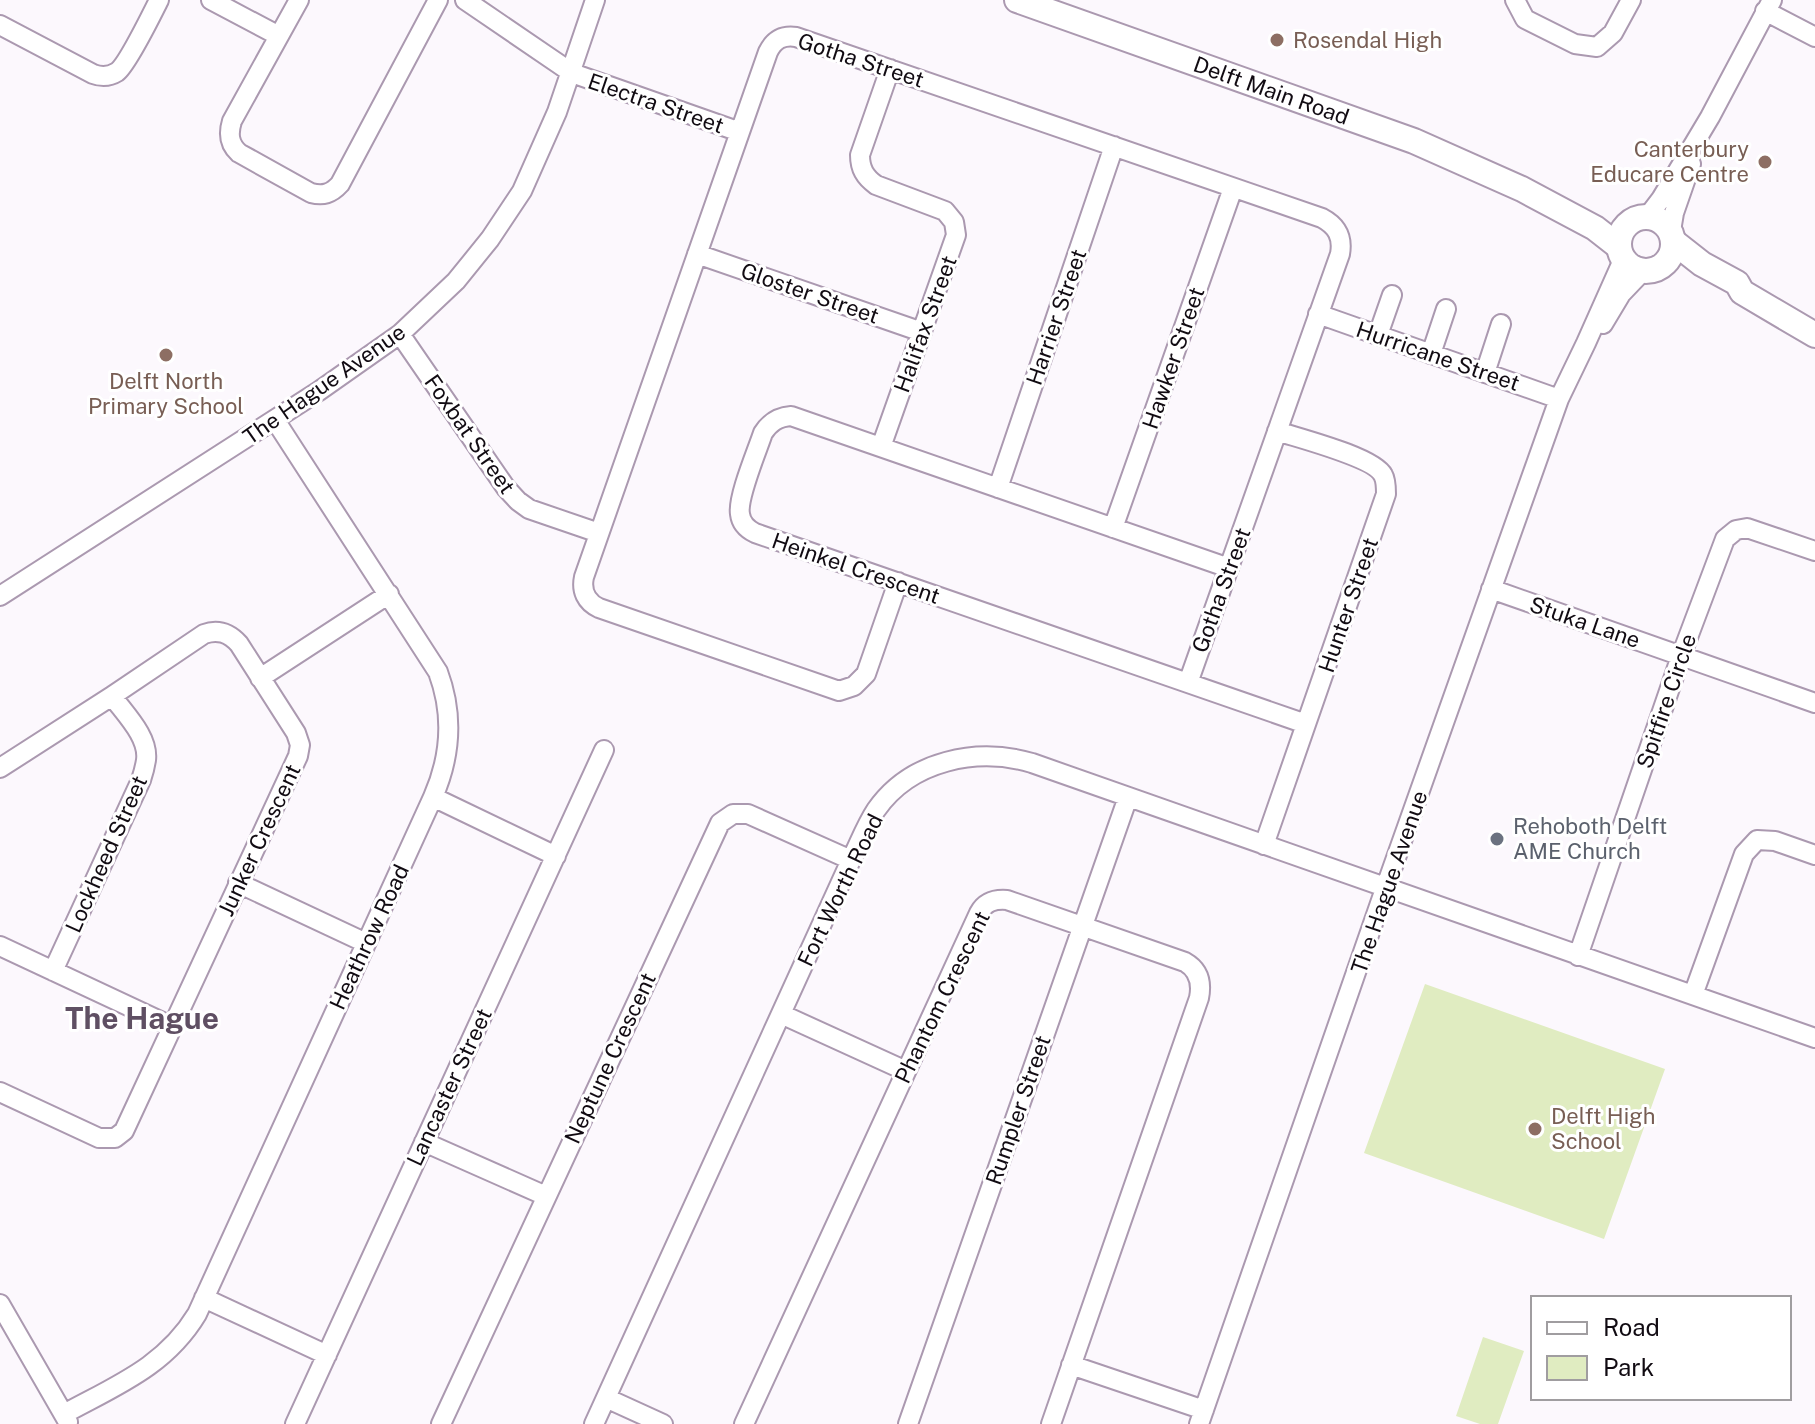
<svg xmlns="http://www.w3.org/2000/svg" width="1815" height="1424" font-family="'Public Sans',sans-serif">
<rect width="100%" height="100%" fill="#fcf8fd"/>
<path fill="#e0ecc1" d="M1425 984 1665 1069 1604 1239 1364 1153Z
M1483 1337 1524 1351 1498 1424H1480L1456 1416Z"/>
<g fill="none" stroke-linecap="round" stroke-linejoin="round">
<g stroke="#ab99b0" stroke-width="22">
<path id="street" d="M211 0 279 36
M299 0 232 121C228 134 229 144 239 153L311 193C323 196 331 194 340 184L438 0
M465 0 572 73 740 132
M1515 0 1525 19 1575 44 1597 47 1613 33 1631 0
M1765 11 1815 37
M0 25 93 74C101 77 109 77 117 72 127 65 152 14 159 0
M1648 216 1661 199 1710 117 1772 0
M1671 231 1674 213 1691 164
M697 254 922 332
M1318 314 1559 399
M1603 324 1621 294 1642 272
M400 334 506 488 518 501 529 509 599 533
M1378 335 1392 295
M1431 354 1446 309
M1485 373 1501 324
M881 447 956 235 954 222 945 211 876 185C865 177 860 169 860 155L890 69
M998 488 1114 146
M1113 528 1233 188
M1229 568 791 416C778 417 770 422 763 433 757 451 737 498 740 514 741 523 747 529 755 533L1306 724
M898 582 866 674 854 686 839 691 599 608C586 602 581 591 584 577L768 52C774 40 782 35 796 37L1322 218C1337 226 1343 237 1340 254L1188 683
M1491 589 1815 703
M0 596 319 391 400 334 456 281 490 239 522 191 557 112 595 0
M260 678 389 594
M0 768 112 696 204 634C218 629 229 633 239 644L296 733 300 745 298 756 124 1131 115 1138H99L0 1092
M433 797 556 856
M1264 845 1386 494C1386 488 1386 480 1383 475 1374 457 1298 438 1277 431
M238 883 366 943
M0 946 173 1027
M1578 956 1681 656 1725 539 1736 530 1747 528 1815 551
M53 971 141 780C143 774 145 767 146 760 149 737 125 714 112 696
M1693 995 1744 854 1757 840 1775 841 1815 855
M781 1014 906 1071
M424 1142 546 1196
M204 1298 327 1355
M0 1304 68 1422
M1071 1365 1204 1410
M606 1398 663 1424
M64 1414C115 1386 165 1367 197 1314L433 797C451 756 454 715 438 672L275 420
M295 1424 604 750
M441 1424 720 823 733 814H748L851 860
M594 1424 851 860C859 844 866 825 876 810 911 760 977 747 1032 763L1815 1038
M744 1424 979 913C985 902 994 899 1007 900L1185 962C1199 970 1202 983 1199 998L1051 1424
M908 1424 1128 797
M1199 1424 1386 886 1559 399 1586 343 1623 260"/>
</g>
<g stroke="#ab99b0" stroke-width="28">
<g id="secondary">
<path id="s1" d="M1017 0 1414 141 1522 189 1595 228 1618 246"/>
<circle cx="1646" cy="244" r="27"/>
<path d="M1674 242 1702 264 1737 283 1742 292 1815 335"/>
</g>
</g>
<use href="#street" stroke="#fff" stroke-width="18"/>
<use href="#secondary" stroke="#fff" stroke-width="24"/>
</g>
<g fill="#8d6e63" stroke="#fff" stroke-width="3">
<circle cx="1277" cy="40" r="8"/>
<circle cx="1765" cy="162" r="8"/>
<circle cx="166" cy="355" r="8"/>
<circle cx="1535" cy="1129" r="8"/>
</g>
<circle fill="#6b7280" stroke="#fff" stroke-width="3" cx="1497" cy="839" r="8"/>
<g text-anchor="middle" stroke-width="6" stroke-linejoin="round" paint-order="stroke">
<g font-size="22" fill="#785e54" stroke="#fff" text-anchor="start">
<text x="1293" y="48">Rosendal High</text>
<text x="1749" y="157" text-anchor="end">Canterbury<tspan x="1749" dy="25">Educare Centre</tspan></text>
<text x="166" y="389" text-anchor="middle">Delft North<tspan x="166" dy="25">Primary School</tspan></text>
<text x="1551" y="1124">Delft High<tspan x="1551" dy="25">School</tspan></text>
</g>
<g font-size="22" fill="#110b12" stroke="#fff">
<text transform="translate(861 60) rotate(18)" y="8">Gotha Street</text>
<text dy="8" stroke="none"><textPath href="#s1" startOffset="270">Delft Main Road</textPath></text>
<text transform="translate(656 103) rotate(19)" y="8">Electra Street</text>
<text transform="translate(810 293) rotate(19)" y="8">Gloster Street</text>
<text transform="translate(1056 317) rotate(-71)" y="8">Harrier Street</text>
<text transform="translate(925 324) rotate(-70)" y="8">Halifax Street</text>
<text transform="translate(1438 356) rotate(19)" y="8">Hurricane Street</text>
<text transform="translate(1173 358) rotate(-71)" y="8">Hawker Street</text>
<text transform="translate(324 384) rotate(-35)" y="8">The Hague Avenue</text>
<text transform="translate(470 434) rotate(55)" y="8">Foxbat Street</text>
<text transform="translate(856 568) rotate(19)" y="8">Heinkel Crescent</text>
<text transform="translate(1221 590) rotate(-70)" y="8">Gotha Street</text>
<text transform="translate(1348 605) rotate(-71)" y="8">Hunter Street</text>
<text transform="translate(1585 622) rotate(19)" y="8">Stuka Lane</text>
<text transform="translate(1666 701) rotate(-71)" y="8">Spitfire Circle</text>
<text transform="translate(259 840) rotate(-65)" y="8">Junker Crescent</text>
<text transform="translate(106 854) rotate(-66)" y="8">Lockheed Street</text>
<text transform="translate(1389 882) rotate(-71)" y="8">The Hague Avenue</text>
<text transform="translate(840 890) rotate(-64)" y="8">Fort Worth Road</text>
<text transform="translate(369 937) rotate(-65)" y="8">Heathrow Road</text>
<text transform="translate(942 997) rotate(-64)" y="8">Phantom Crescent</text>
<text transform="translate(610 1058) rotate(-65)" y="8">Neptune Crescent</text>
<text transform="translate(449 1087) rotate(-65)" y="8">Lancaster Street</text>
<text transform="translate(1018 1110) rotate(-71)" y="8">Rumpler Street</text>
</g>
<g font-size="22" fill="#5b616d" stroke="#fff" text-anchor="start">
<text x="1513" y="834">Rehoboth Delft<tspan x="1513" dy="25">AME Church</tspan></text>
</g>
<g font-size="30" font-weight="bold" fill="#5f4f63" stroke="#fff">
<text x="142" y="1029">The Hague</text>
</g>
</g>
<rect x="1531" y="1296" width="260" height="104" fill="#ffffff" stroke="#a09da0" stroke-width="2"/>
<rect x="1547" y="1322" width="40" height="12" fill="#ffffff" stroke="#a09da0" stroke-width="2"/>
<text x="1603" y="1336" font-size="24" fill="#110b12">Road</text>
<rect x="1547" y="1356" width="40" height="24" fill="#e0ecc1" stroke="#a09da0" stroke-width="2"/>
<text x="1603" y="1376" font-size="24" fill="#110b12">Park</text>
</svg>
